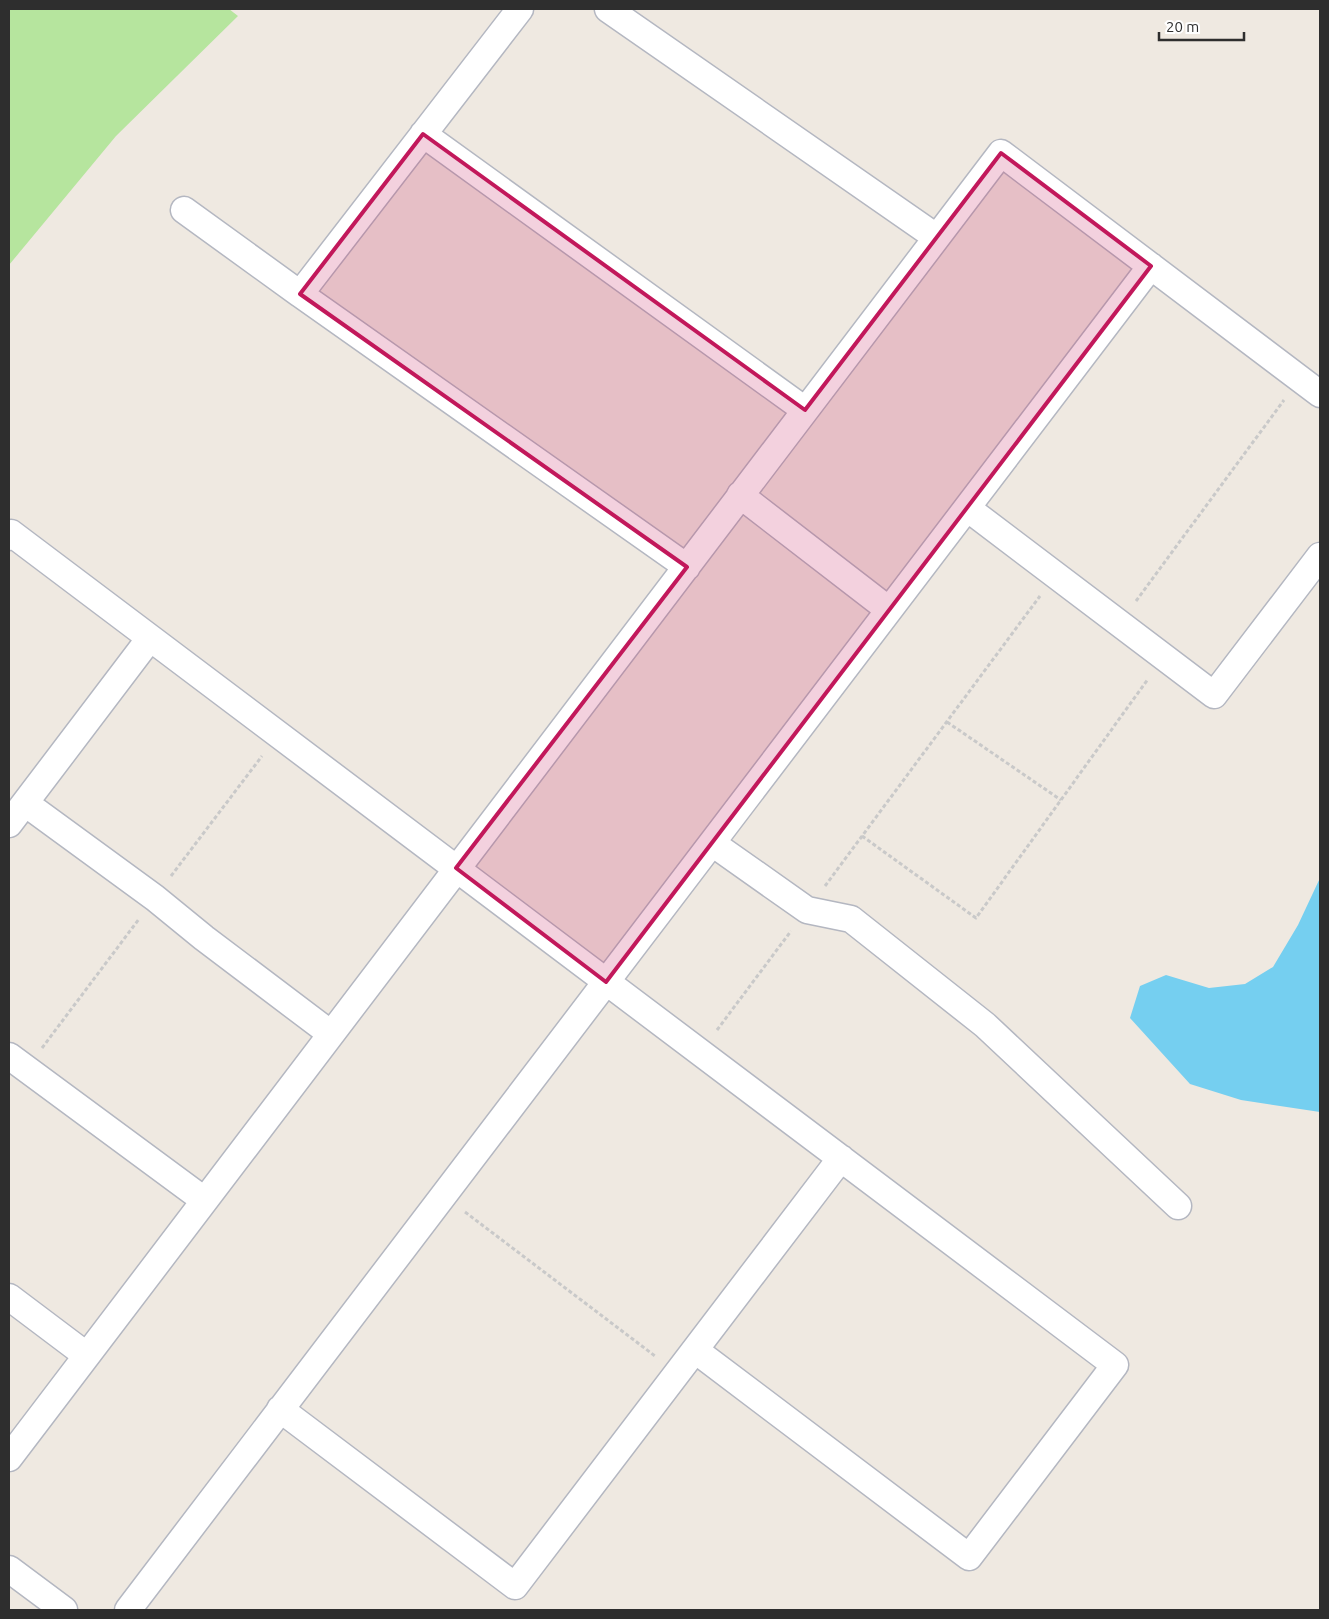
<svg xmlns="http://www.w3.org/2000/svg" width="1329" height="1619" font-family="Ubuntu,sans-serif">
<rect width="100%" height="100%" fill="#efe9e1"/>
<path fill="#b6e59e" d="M9 9H229L238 16 116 136 9 265Z"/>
<path fill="#75cff0" d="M1320 878V1112L1241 1100 1190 1084 1130 1018 1140 986 1166 975 1209 988 1245 984 1273 967 1298 925Z"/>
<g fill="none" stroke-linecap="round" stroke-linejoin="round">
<g stroke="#b4b7c1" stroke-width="29">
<path id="street" d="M520 9 300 294 687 567
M608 9 936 237
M423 134 805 410
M184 210 300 294
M740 495 889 610
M967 508 1214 695 1320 556
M9 537 11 533 1115 1365 969 1557 695 1350
M25 803 155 898 204 938 331 1034
M9 824 150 638
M712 843 807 910 851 919 985 1025 1178 1206
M9 1056 204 1200
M9 1297 86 1355
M280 1409 515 1586 841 1158
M9 1458 1001 153 1320 394
M9 1569 64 1610
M128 1610 1151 266"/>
</g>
<path stroke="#c9c9c9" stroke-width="3" stroke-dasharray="4 2.5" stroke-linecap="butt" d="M1136 601 1284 400
M947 722 1061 800
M862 836 976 918 1148 679
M171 876 262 756
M825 886 1040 596
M717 1030 791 931
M42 1048 139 919
M465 1212 655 1356"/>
<use href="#street" stroke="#fff" stroke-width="26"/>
</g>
<path fill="#c2185b" fill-opacity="0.2" stroke="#c2185b" stroke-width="4" stroke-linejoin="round" d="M423 134 805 410 1001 153 1151 266 606 982 456 868 687 567 300 294Z"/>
<rect width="1329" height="1619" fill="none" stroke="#2e2e2e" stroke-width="20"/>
<path d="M1159 32v8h85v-8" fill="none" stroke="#2e2e2e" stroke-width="2.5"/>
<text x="1166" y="32" font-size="15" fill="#2e2e2e" stroke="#ffffff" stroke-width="4" paint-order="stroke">20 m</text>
</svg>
